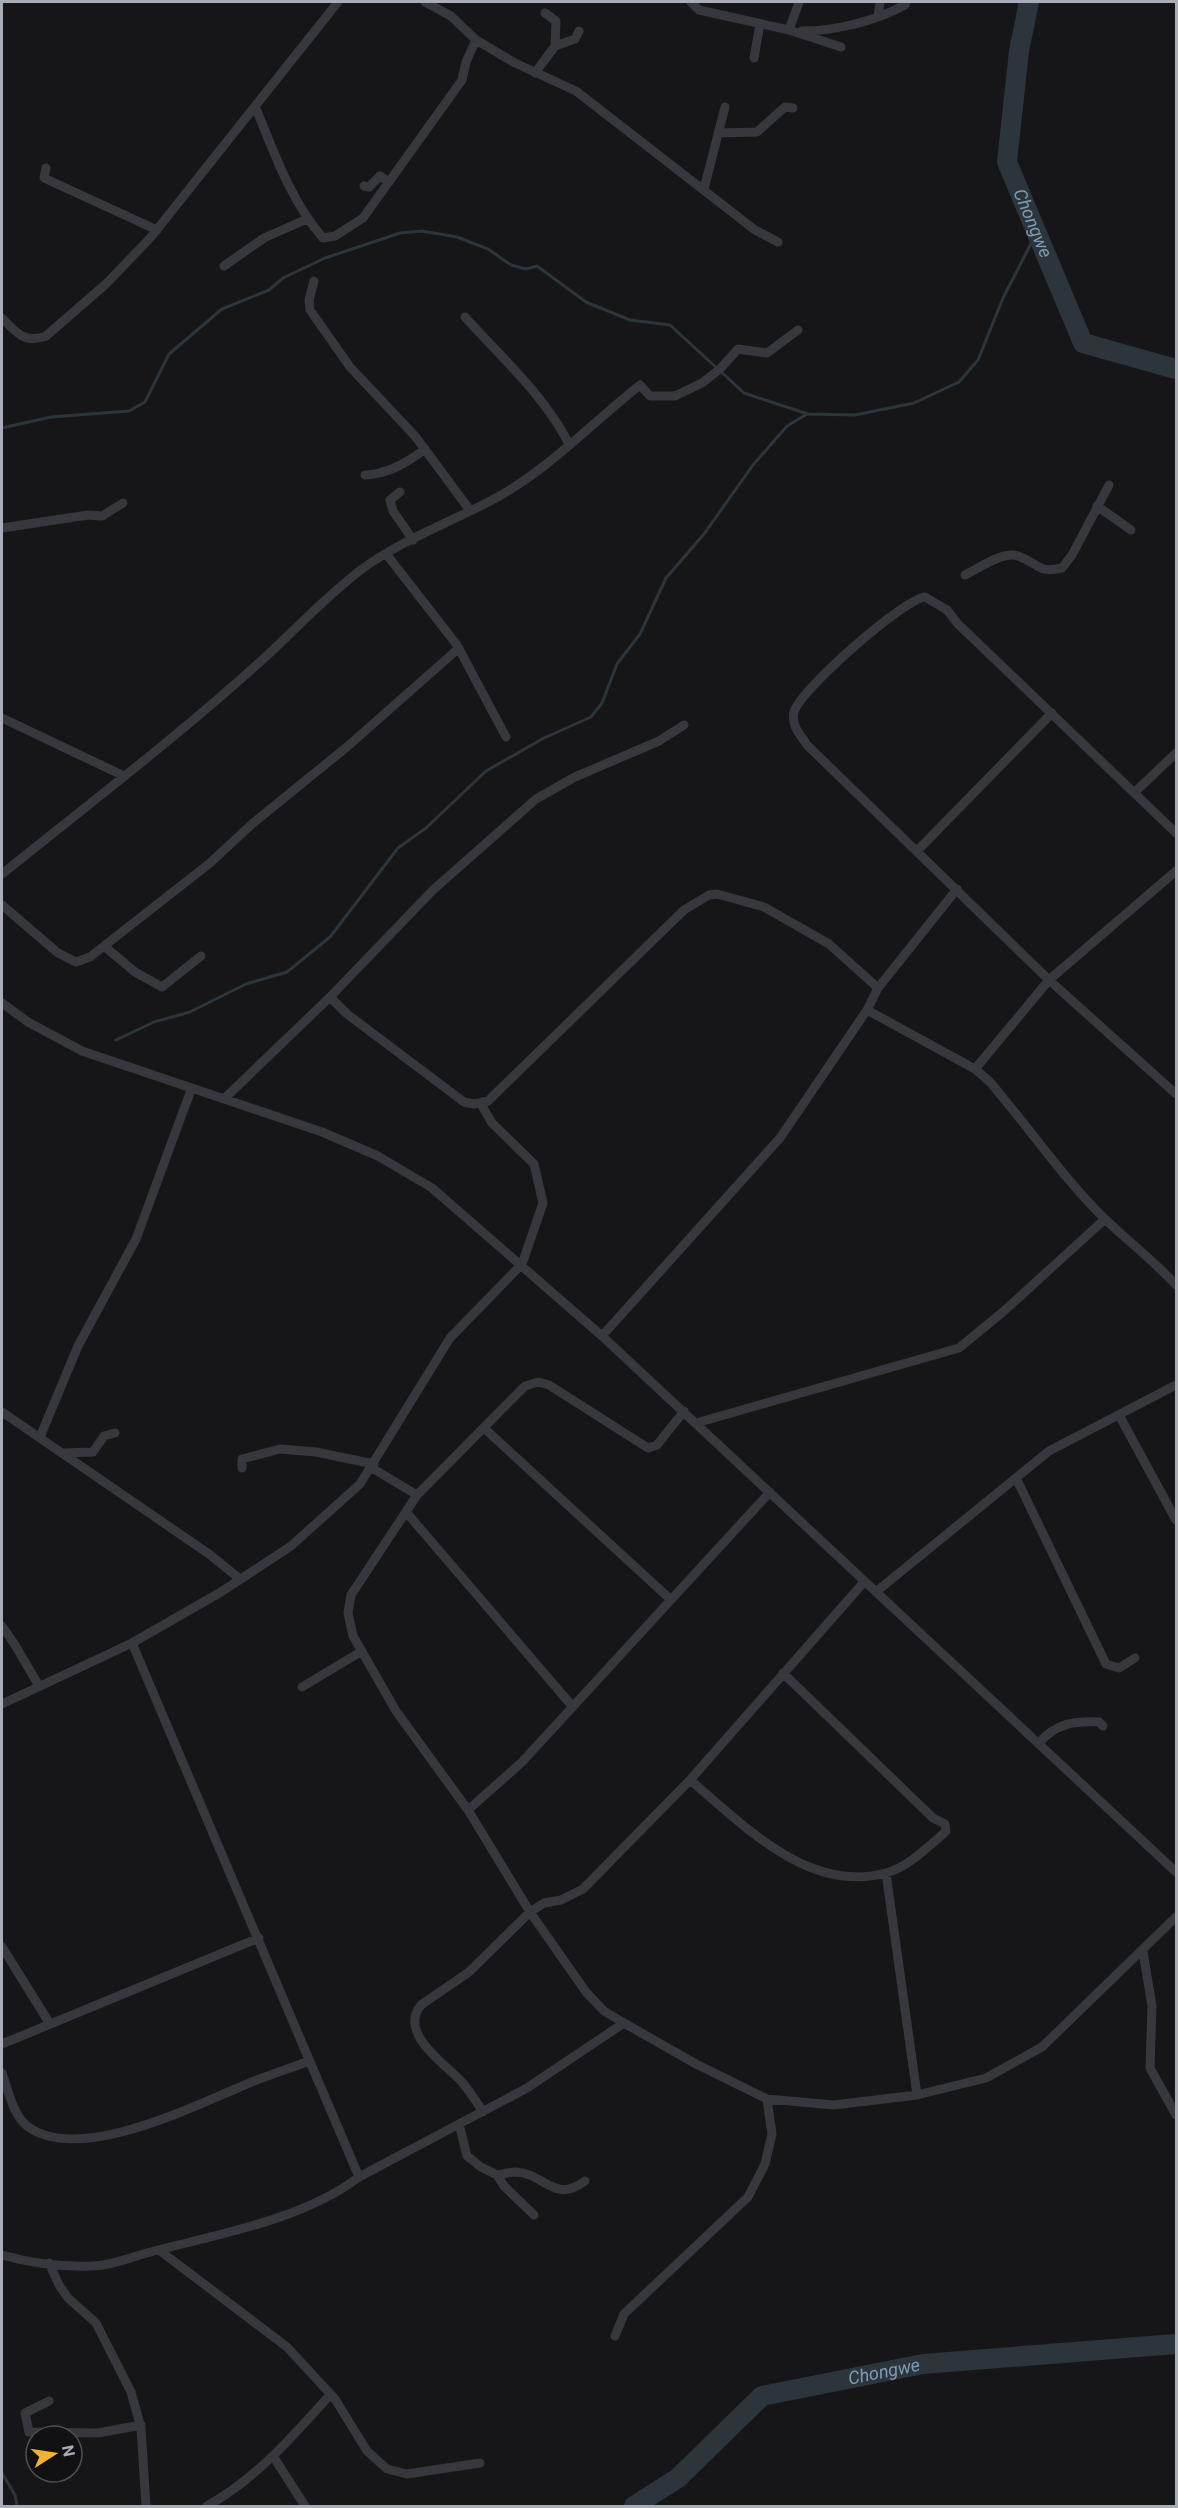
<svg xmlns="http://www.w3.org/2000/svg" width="1178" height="2508" font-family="Roboto,sans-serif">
<rect width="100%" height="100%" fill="#161618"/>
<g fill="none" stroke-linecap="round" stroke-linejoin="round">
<path stroke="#2c353c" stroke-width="3" d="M2 428 51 417 129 411 145 402 169 354 222 309 269 290 283 278 325 258 400 233 422 231 457 237 488 249 511 265 526 269 537 266 586 302 630 320 670 325 744 393 808 414 855 415 914 403 959 382 978 360 1003 298 1037 232
M116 1040 154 1022 190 1012 246 984 287 972 330 937 398 848 426 828 486 771 544 738 591 717 602 703 617 664 640 634 666 578 704 534 753 465 787 426 807 414
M2 2473 15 2495 17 2506"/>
<g stroke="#2c353c" stroke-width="20">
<path id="s1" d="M1029 2 1019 51 1007 162 1083 343 1176 369"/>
<path id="s2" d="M634 2506 678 2478 762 2396 923 2364 1176 2344"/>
</g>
<path stroke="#37383d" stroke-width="9" d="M691 2 699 10 789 30 841 47
M878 17 880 2
M789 30 799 2
M802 31C836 31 875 21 905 5L906 2
M476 40 515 63 576 91 755 230 778 242
M555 46 575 39 579 31
M754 58 760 24
M535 73 555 46 556 21 545 13
M255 106C274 152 290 200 323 238L335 236 363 218 462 80 466 62 476 40 451 16 425 2
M718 133 757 132 785 107 793 108
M46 168 44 178 157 230
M364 186 369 187 380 176 389 182
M704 189 725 107
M224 266 264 238 307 219
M314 281 309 300 310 310 350 367 415 436 469 509
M465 317C501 357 545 396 569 444
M2 318C15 332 25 344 46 336L107 283 151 237 338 2
M365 475C388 474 407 463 425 449
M400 492 390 500 393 511 413 540
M1097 506 1131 530
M2 528 88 515 102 516 123 503
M387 555 457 645 506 737
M965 575C979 568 1003 551 1018 556 1039 563 1037 574 1062 568L1072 555 1109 485
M2 718 124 776
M1134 793 1176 753
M1176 833 958 624 947 610 925 597C902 600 799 691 794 712 791 726 800 734 807 745L1049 980 1176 1094
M917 851 1052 713
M2 874C89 804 178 736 261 661 295 630 325 597 362 569 398 542 453 521 494 499 548 470 592 423 640 385L650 396H675L702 383 720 369 738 349 767 353 798 330
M2 905 58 953 76 962 90 957 210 863 252 824 348 746 459 648
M104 946 135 972 162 987 201 956
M330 997 347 1014 464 1102 474 1104 488 1101 684 910 709 895 717 894 764 907 829 944 878 988 957 889
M2 1003 28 1022 82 1051 322 1132 378 1156 432 1188 602 1336 1176 1872
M867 1010 975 1069 989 1081C1028 1126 1062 1177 1105 1219 1129 1242 1154 1261 1176 1285
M975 1069 1049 980 1176 871
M225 1098 330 997 433 890 536 799 575 777 659 741 684 725
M602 1336 780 1138 867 1010 878 988
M684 1411 657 1445 648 1448 549 1385 538 1382 525 1386 417 1495 351 1595 348 1613 353 1636 396 1711 468 1810 530 1912 586 1992 604 2011 624 2023 696 2064 767 2099 834 2105 917 2095 986 2078 1042 2047 1176 1917
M2 1412 209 1554 240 1579
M1119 1415 1176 1520
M696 1423 959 1348 1004 1311 1105 1219
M485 1429 670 1599
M40 1437 78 1346 136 1239 191 1090
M62 1453 93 1452 104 1436 115 1433
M242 1468V1459L280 1449 316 1452 374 1464
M372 1468 417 1495
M1016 1478 1106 1664 1119 1668 1135 1658
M406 1512 573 1707
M877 1591 1049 1451 1176 1385
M2 1626 15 1645 39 1686
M302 1687 362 1651
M2 1704 132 1643 221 1592 291 1546 360 1484 450 1338 522 1264 543 1203 534 1164 492 1123 481 1104
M1039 1743C1056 1723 1074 1721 1099 1722L1103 1726
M690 1780C744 1825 808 1894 886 1873 906 1868 927 1848 943 1834L946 1831 945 1824 933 1818 783 1673
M468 1810 522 1762 770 1492
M886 1873 917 2095
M2 1947 50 2024
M1143 1952 1152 2006 1150 2068 1176 2115
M2 2044 259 1938
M2 2073C8 2090 13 2115 27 2126 77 2164 190 2108 240 2087 262 2077 286 2070 309 2061
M483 2112C476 2101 469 2090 461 2081 444 2063 398 2033 421 2005L469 1972 530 1912 544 1903 561 1900 583 1889 690 1780 864 1582
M459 2124 467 2156 481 2167 497 2175 504 2186 534 2215
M497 2175C503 2174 510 2172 516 2172 546 2174 554 2204 585 2181
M359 2177 527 2088 624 2023
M159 2250 287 2347 335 2399 367 2451 387 2469 407 2474 480 2463
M2 2255C30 2263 61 2267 92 2266 111 2266 134 2256 154 2251 220 2234 304 2219 359 2177L132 1643
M49 2263 59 2285 68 2298 96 2323 131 2392 141 2428 146 2506
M615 2336 624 2314 748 2197 765 2164 772 2134 767 2099
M49 2401 25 2413 29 2432 98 2433 141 2425
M273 2456 305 2506
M207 2506C256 2479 292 2437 329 2396"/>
</g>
<g text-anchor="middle" stroke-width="4.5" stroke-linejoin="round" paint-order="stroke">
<g font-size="18" font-style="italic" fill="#7f9bb3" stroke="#111113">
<text dy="6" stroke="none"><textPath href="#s1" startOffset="228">Chongwe</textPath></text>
<text dy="6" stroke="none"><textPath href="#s2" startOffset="294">Chongwe</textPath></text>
</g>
</g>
<rect width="1178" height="2508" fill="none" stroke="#a8adb8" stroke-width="6"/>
<g transform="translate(54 2454) rotate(78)"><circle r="28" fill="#111113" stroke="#4d4f55" stroke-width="1.5"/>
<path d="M0-4.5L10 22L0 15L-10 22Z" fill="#f2b134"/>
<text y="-9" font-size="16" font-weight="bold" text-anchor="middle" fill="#a8adb8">N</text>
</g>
</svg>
